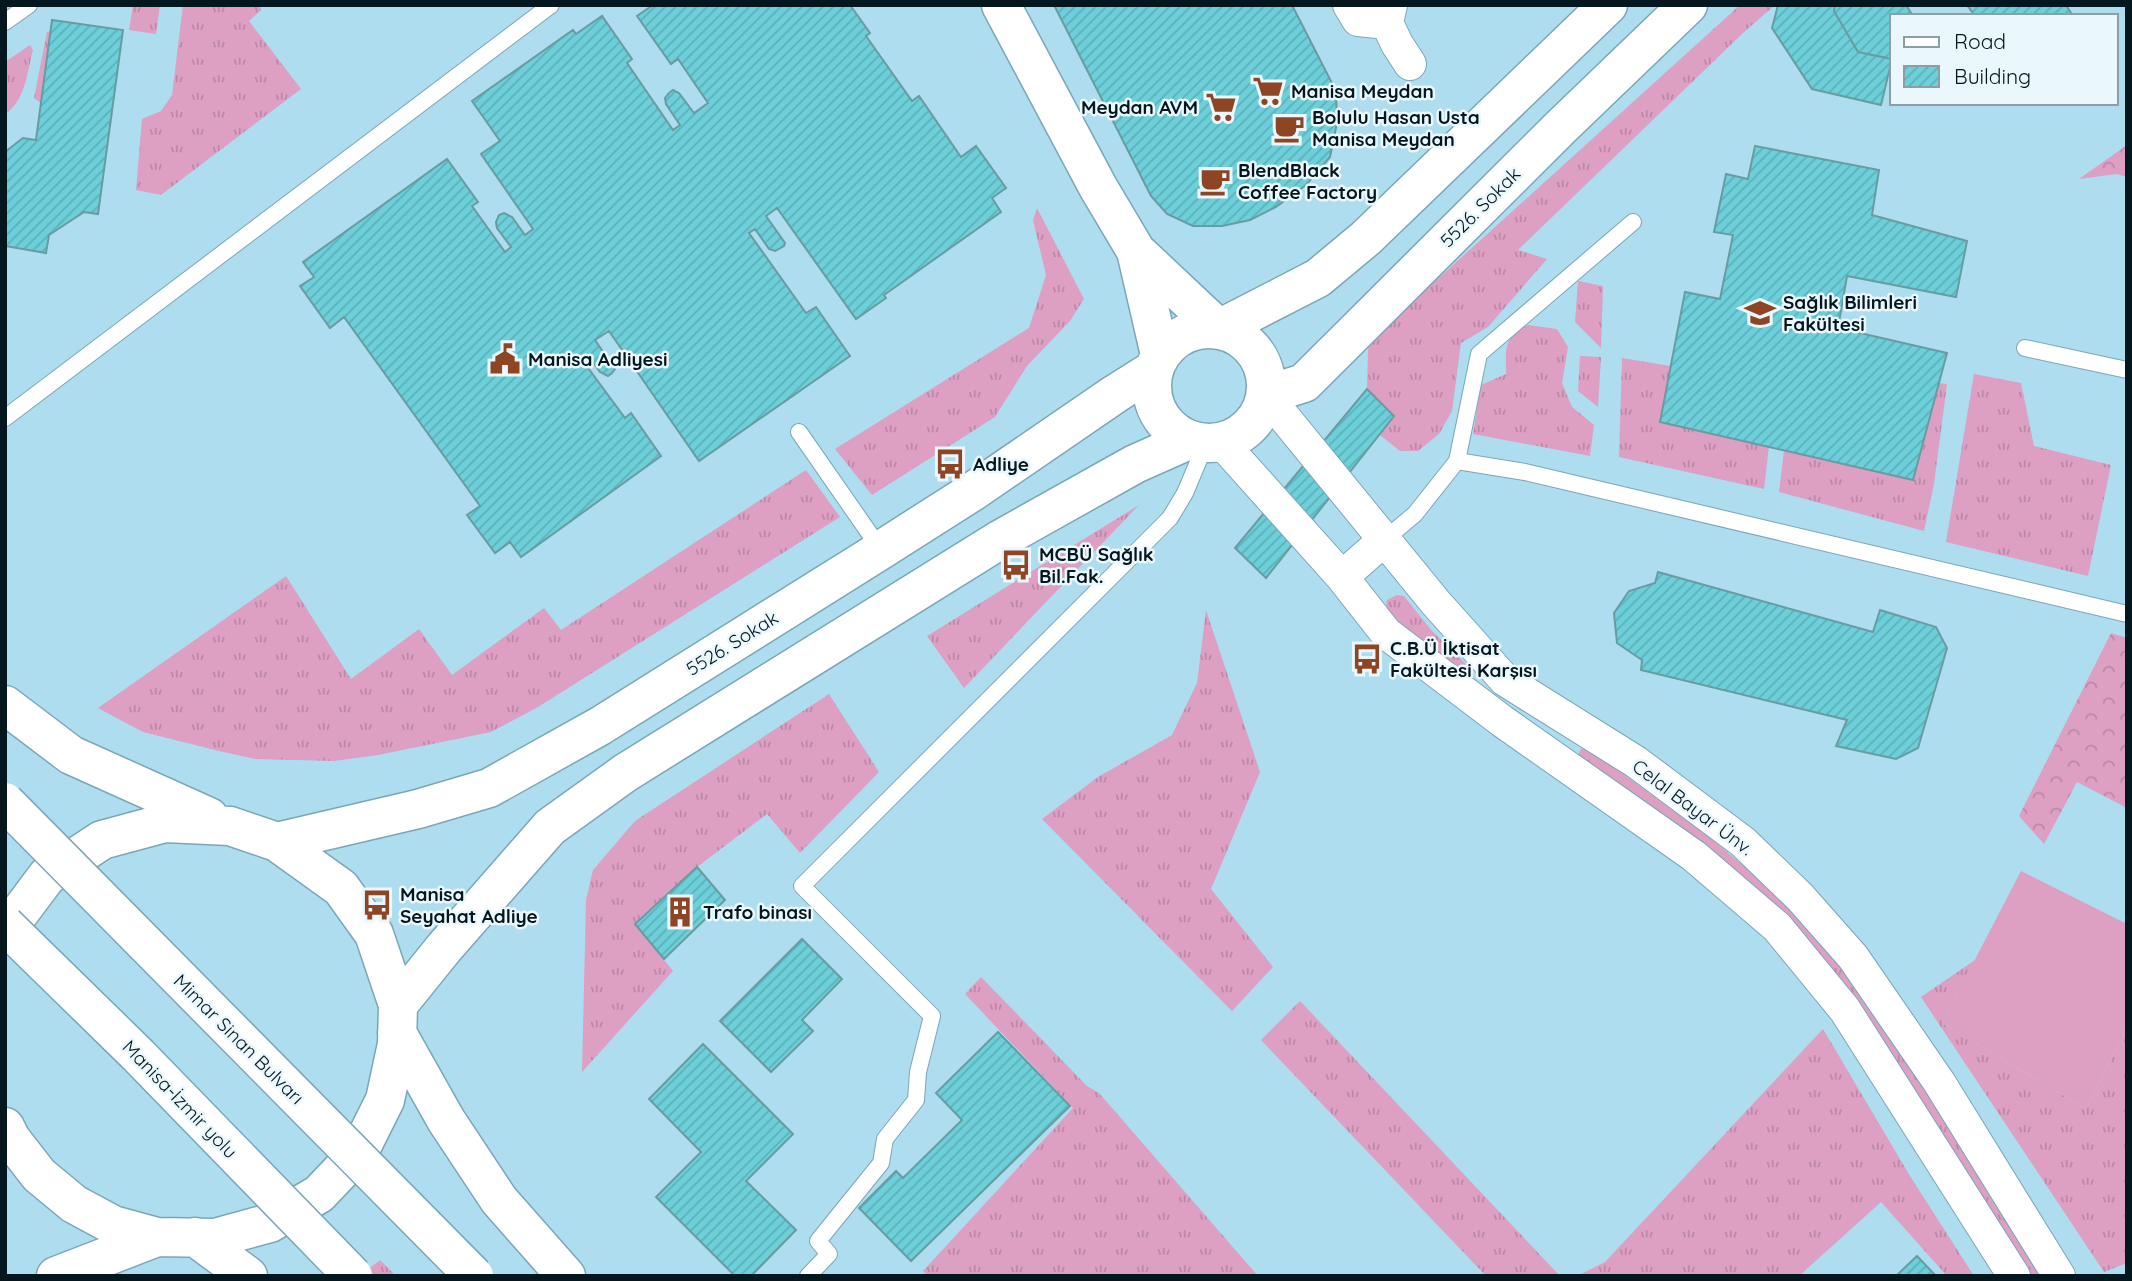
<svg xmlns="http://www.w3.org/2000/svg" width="2132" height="1281" font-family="Quicksand,sans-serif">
<defs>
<pattern id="grass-tufts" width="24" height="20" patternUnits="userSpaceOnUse" patternTransform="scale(1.75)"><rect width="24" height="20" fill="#dd9fc2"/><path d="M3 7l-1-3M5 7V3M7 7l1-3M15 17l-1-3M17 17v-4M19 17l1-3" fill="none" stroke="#bc88a6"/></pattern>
<pattern id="forest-crowns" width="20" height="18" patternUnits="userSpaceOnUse" patternTransform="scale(1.75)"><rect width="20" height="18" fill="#dd9fc2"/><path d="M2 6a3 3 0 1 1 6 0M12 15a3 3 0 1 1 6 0" fill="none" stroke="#bc88a6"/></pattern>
<pattern id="building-hatch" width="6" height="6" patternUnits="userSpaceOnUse" patternTransform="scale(1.75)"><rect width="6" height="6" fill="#6ccfd9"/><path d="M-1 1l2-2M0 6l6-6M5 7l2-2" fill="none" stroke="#5cb1ba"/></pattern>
</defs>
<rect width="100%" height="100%" fill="#adddef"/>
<path fill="url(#grass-tufts)" d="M133 5H160L156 34 129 30Z
M183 5H259L261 10 249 21 301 89 161 195 136 190 142 119 161 111 172 95Z
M1740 5H1775L1743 33 1518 250 1547 259 1488 327 1461 343 1452 411 1439 434 1418 451H1400L1380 435 1393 416 1367 389 1368 349 1389 323Z
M51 31 41 103 34 98 47 32Z
M30 45 33 50C27 72 26 100 5 114V62Z
M1037 208 1084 299 1070 321 1027 366 995 417 872 495 835 449 1029 328 1046 275 1033 220Z
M1578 281 1603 286 1601 348 1575 322Z
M1528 325 1557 329 1568 347 1562 383 1572 407 1594 425 1590 456 1473 434 1481 385 1506 374C1506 349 1503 337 1528 325Z
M1580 356 1601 357 1598 407 1578 391Z
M1622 358 1670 366 1660 422 1769 446 1764 489 1619 457Z
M1974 374 2021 383 2034 446 2111 465 2088 576 1946 542Z
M1939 383 1947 384 1934 484 1924 531 1779 492 1784 450 1912 479Z
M806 470 840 517 538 707 491 732 378 755 334 761 255 759 219 751 143 732 98 708 286 576 351 679 419 629 452 675 544 608 561 630Z
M1139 505 964 688 927 636Z
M1397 595 1404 596 1432 631 1473 671 1472 677 1467 678 1389 613 1386 606 1387 600Z
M1206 610 1260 772 1211 889 1273 967 1232 1011 1042 819 1098 777 1172 735 1197 683Z
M829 694 879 772 800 853 767 814 697 867 635 924 673 971 582 1072 586 900 593 870 635 821Z
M1588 748 1714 841 1798 912 1848 970 2047 1276H2028L1843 996 1582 761 1578 755 1581 749Z
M1975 960 1942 1023 2086 1109 2127 1027V1263L2104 1272 1921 997Z
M981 977 1087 1086 1099 1093 1258 1276H928L923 1271 1073 1108 965 994Z
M1300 1001 1560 1276H1486L1261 1040Z
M1823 1029 1910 1176 1974 1276H1947L1881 1202 1799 1276H1577L1605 1262Z
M380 1260 396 1276 362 1274Z"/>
<path fill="url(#forest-crowns)" d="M2127 145V177L2117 174 2079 179Z
M2111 633 2127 638V808L2077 782 2044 844 2019 816Z"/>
<path fill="#dd9fc2" d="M2021 871 2127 924V1027L2086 1109 1942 1023Z"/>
<path fill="url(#building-hatch)" stroke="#689ca1" stroke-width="2" d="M653 5H850L870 33 866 36 912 101 919 96 961 157 976 146 1006 188 992 198 1001 212 884 295 886 298 856 319 777 208 766 216 785 243 784 246 775 251 769 249 755 229 749 233 806 313 816 307 850 356 699 461 609 331 595 340 615 369 612 373 608 376 600 372 589 357 583 361 625 418 631 413 661 456 521 557 510 542 495 553 467 515 480 506 344 317 330 328 300 286 314 277 303 262 447 159 478 202 472 206 505 252 511 247 497 228 496 222 499 215 504 213 512 217 525 235 533 229 481 154 500 141 472 101 573 30 576 34 602 16 632 59 627 63 673 130 680 125 666 104 665 98 669 93 673 90 679 93 694 113 708 103 678 59 671 64 637 16Z
M1054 5H1292L1336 91 1337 123 1330 157 1306 185 1276 207 1250 220 1222 226H1193L1167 214 1151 196Z
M1778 5H1835L1834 11 1858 52 1892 59 1881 105 1812 89 1772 28Z
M1835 5H1906L1913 16H1892V59L1858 52 1834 11Z
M1967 5H2066L2073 16H1975Z
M52 20 123 30 98 214 84 212 49 235 46 253 5 246V152L23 138 36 140Z
M1755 146 1879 170 1872 215 1967 241 1956 297 1847 276 1838 328 1947 353 1913 480 1660 422 1685 292 1720 299 1733 235 1714 232 1726 174 1748 179Z
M1367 389 1394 416 1266 578 1235 548Z
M1658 572 1873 632 1880 610 1936 627 1947 648 1918 748 1896 759 1836 746 1847 720 1641 670 1642 660 1617 643 1614 613 1629 591 1655 583Z
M697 867 725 900 664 959 635 924Z
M802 939 842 979 802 1020 813 1031 771 1072 720 1021Z
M998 1032 1070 1106 911 1261 859 1208 896 1171 903 1178 962 1120 936 1093Z
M703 1044 793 1134 746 1181 796 1230 751 1276H735L656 1197 701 1152 649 1099Z
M1917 1256 1936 1276H1896Z"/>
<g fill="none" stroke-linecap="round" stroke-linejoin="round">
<g stroke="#79a7b9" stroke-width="18">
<path id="lane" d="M5 22 29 5
M2025 348 2127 370
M5 418 551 5
M799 432 881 550
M1457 461 1525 472 2127 614
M1384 540 1415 514 1457 461 1479 354 1633 222
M808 1276 829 1254 818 1241 881 1163 885 1139 916 1100 918 1072 932 1016 802 886 1170 518 1185 493 1206 443"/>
</g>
<g stroke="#79a7b9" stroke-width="34">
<path id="street" d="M1349 5 1358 20 1387 23
M1391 5 1387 23 1397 44 1410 64
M1266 395 1436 603 1505 680 1636 762 1743 842 1800 897 1853 957 1939 1082 2059 1276
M1222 443 1342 577 1386 633 1502 721 1694 856 1777 927 1845 1010 2014 1276
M1342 577 1384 540"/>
</g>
<g stroke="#79a7b9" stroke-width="41">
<path id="secondary" d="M1001 5 1098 187 1136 251 1160 355
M1136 251 1219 329
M1152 386a57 57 0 1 1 114 0a57 57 0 1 1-114 0Z
M1219 329 1318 278 1366 238 1608 5
M1266 395 1304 383 1561 127 1688 5
M5 705 71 755 209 817
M277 842 418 809 489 788 600 726 881 550 972 492 1115 394 1153 370
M5 932 47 876 102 840 165 823 230 826 277 842 341 888 374 934 398 1005 397 1044 385 1100 359 1152 319 1194 270 1223 215 1238 157 1237 113 1225 74 1204 39 1175 11 1139 5 1127
M398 1005 444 948 550 827 625 773 1001 539 1135 464 1189 440
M397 1033 446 1120 499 1200 566 1276
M195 1237 248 1276
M56 1276 157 1237"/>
</g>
<use href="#lane" stroke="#fff" stroke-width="16"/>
<use href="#street" stroke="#fff" stroke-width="32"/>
<use href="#secondary" stroke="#fff" stroke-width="38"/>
<g stroke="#79a7b9" stroke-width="41" stroke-linecap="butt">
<path id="highway-bridge" d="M5 802 474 1276
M5 925 138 1055 353 1276"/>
</g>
<use href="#highway-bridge" stroke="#fff" stroke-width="38"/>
</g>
<defs>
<g id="supermarket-bare" transform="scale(2.415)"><path d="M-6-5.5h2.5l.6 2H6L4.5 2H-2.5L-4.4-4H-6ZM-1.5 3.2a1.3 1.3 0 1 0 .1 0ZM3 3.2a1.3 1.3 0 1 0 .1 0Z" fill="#8d4523" stroke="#eaf8fd" stroke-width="2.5" paint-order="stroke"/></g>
<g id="cafe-bare" transform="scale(2.415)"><path d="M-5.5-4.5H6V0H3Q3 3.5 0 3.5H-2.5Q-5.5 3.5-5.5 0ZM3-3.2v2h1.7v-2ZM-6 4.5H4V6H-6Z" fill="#8d4523" stroke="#eaf8fd" stroke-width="2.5" paint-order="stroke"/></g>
<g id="university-bare" transform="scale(2.415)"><path d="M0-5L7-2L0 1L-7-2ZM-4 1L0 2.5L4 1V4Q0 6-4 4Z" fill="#8d4523" stroke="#eaf8fd" stroke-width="2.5" paint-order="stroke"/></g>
<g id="civic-bare" transform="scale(2.415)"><path d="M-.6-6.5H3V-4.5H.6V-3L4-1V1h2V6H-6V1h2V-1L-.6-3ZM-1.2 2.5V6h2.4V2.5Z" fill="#8d4523" stroke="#eaf8fd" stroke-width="2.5" paint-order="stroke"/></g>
<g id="bus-bare" transform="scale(2.415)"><path d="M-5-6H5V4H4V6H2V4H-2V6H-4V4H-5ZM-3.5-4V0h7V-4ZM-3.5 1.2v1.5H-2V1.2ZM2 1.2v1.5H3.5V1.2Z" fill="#8d4523" stroke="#eaf8fd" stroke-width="2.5" paint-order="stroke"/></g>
<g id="building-bare" transform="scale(2.415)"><path d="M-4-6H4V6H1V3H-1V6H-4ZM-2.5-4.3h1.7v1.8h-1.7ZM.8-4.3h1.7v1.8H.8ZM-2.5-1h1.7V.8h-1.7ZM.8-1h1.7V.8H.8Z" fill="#8d4523" stroke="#eaf8fd" stroke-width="2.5" paint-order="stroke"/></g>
</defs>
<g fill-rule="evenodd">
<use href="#supermarket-bare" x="1268" y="91"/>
<use href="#supermarket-bare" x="1221" y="107"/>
<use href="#cafe-bare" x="1289" y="128"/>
<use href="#cafe-bare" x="1215" y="181"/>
<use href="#university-bare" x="1760" y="313"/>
<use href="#civic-bare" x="505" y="359"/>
<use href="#bus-bare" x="950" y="464"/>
<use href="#bus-bare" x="1016" y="565"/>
<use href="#bus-bare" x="1367" y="659"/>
<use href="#bus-bare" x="377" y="905"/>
<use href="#building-bare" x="680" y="912"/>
</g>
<g text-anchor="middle" stroke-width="5" stroke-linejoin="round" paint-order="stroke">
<g font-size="19" font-weight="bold" fill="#05171e" stroke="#eaf8fd" text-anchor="start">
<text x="1291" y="98">Manisa Meydan</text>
<text x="1198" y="114" text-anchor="end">Meydan AVM</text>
<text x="1312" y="124">Bolulu Hasan Usta<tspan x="1312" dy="22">Manisa Meydan</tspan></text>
<text x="1238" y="177">BlendBlack<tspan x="1238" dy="22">Coffee Factory</tspan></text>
<text x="1783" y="309">Sağlık Bilimleri<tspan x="1783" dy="22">Fakültesi</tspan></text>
<text x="528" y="366">Manisa Adliyesi</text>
<text x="973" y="471">Adliye</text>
<text x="1039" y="561">MCBÜ Sağlık<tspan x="1039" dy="22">Bil.Fak.</tspan></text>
<text x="1390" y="655">C.B.Ü İktisat<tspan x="1390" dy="22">Fakültesi Karşısı</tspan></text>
<text x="400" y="901">Manisa<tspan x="400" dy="22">Seyahat Adliye</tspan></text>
<text x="703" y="919">Trafo binası</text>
</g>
<g font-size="19" fill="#05171e" stroke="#eaf8fd">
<text transform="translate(1480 207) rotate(-45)" y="7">5526. Sokak</text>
<text transform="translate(732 643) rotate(-32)" y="7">5526. Sokak</text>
<text transform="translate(1693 807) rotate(37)" y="7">Celal Bayar Ünv.</text>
<text transform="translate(239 1039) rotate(45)" y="7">Mimar Sinan Bulvarı</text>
<text transform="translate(180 1099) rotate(46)" y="7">Manisa-İzmir yolu</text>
</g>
</g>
<rect width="2132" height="1281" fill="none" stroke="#05171e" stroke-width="14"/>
<rect x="1890" y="14" width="228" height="91" fill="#eaf8fd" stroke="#8e9ea4" stroke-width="2"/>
<rect x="1904" y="37" width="35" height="10" fill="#ffffff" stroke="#8e9ea4" stroke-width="2"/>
<text x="1954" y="49" font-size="21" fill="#05171e">Road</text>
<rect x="1904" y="66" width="35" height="21" fill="url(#building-hatch)" stroke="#8e9ea4" stroke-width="2"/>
<text x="1954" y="84" font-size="21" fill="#05171e">Building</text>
</svg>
